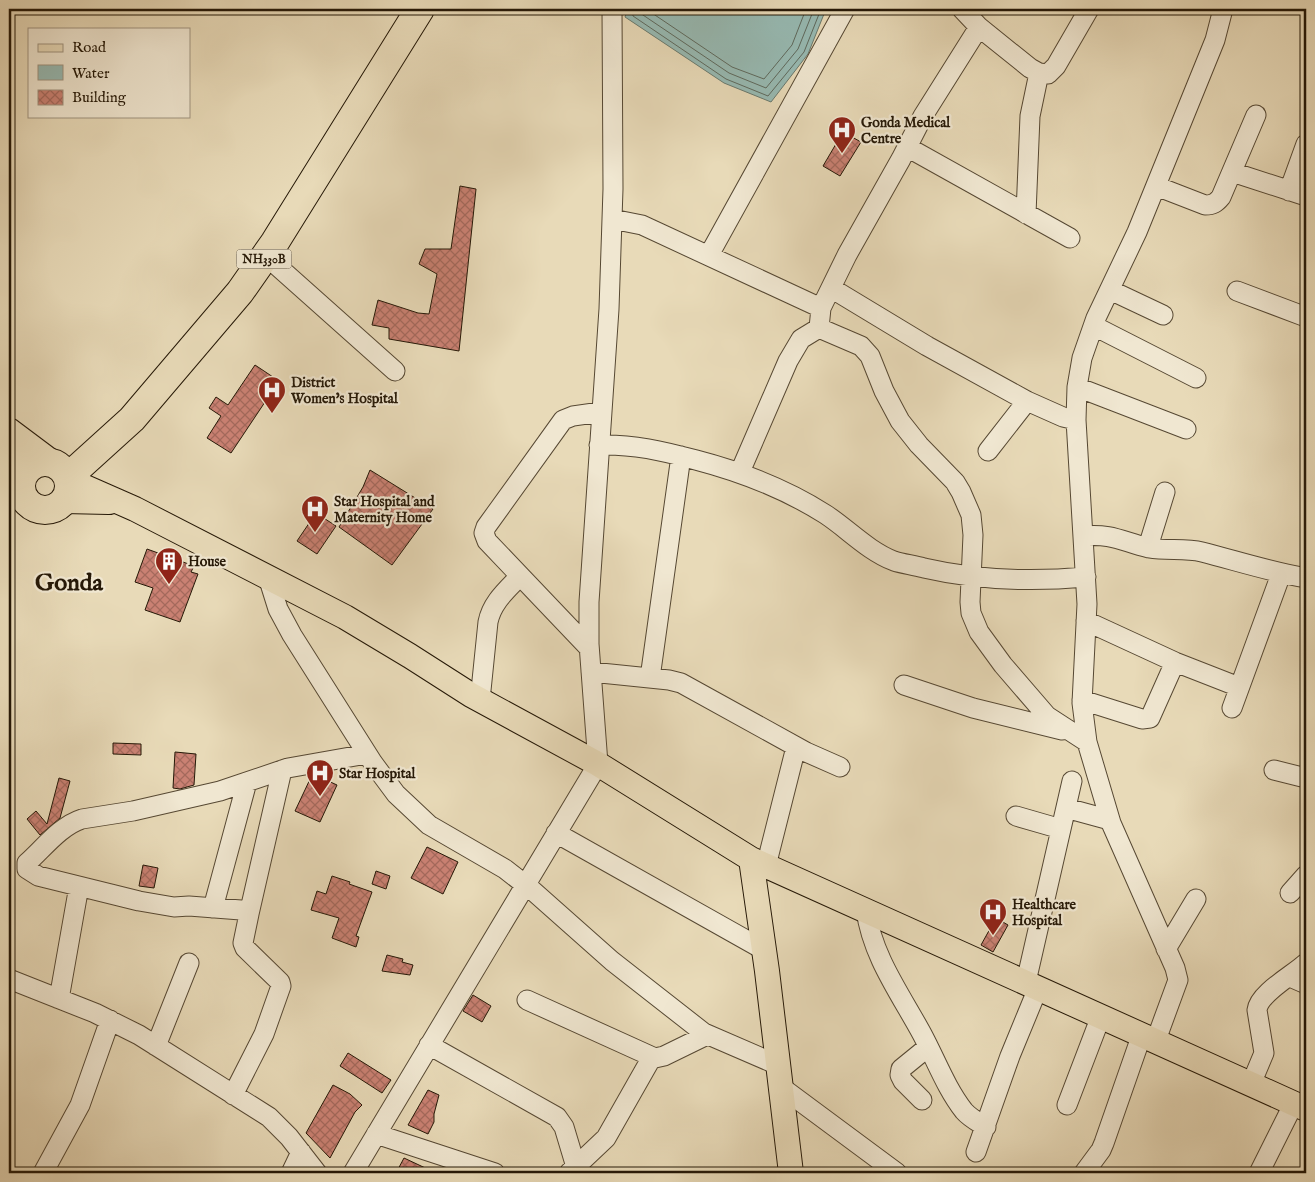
<svg xmlns="http://www.w3.org/2000/svg" width="1315" height="1182" font-family="'IM FELL English',serif">
<defs>
<pattern id="building-cross-hatch" width="8" height="8" patternUnits="userSpaceOnUse" patternTransform="scale(1.25)"><rect width="8" height="8" fill="#ca8173"/><path d="M0 0l8 8M0 8l8-8" fill="none" stroke="#a4695c"/></pattern>
</defs>
<rect width="100%" height="100%" fill="#e8dab8"/>
<filter id="stains"><feTurbulence type="fractalNoise" baseFrequency=".004" numOctaves="4"/><feColorMatrix values="0 0 0 0 .2 0 0 0 0 .09 0 0 0 0 .02 0 0 0 .5 -.17"/></filter>
<radialGradient id="worn" r=".72"><stop offset=".6" stop-color="#630" stop-opacity="0"/><stop offset="1" stop-color="#630" stop-opacity=".3"/></radialGradient>
<path fill="#97bab3" stroke="#69796e" d="M628 9H826L808 54 771 102 724 83 625 17Z"/>
<g fill="none" stroke-linecap="round" stroke-linejoin="round">
<path stroke="#5e695d" stroke-width="1" d="M632 9 633 16 726 79 768 96 804 52 821 9
M639 9 640 13 729 73 766 88 798 49 814 9
M646 9 732 67 764 79 792 45 806 9"/>
</g>
<path fill="url(#building-cross-hatch)" stroke="#251807" d="M843 132 861 142 840 176 823 166Z
M460 186 476 189 459 351 389 339V328L372 325 378 300 418 313 429 314 437 274 419 264 425 249H451Z
M255 365 279 381 231 453 207 438 221 416 209 408 216 397 228 405Z
M370 470 433 509 392 565 339 527 363 487Z
M316 513 336 526 317 554 297 541Z
M147 549 194 566 191 572 198 574 180 622 145 610 153 588 135 582Z
M113 743 141 744V755L113 754Z
M175 752 196 754 194 785 180 789 173 788Z
M312 775H315L337 785 320 822 295 811Z
M59 778 70 781 60 818 40 835 27 819 36 811 47 824Z
M427 847 458 862 443 894 411 878Z
M143 865 158 868 154 888 139 886Z
M376 871 390 876 386 889 372 884Z
M332 876 350 882 349 884 372 892 356 936 359 937 356 947 332 938 339 918 311 910 317 891 326 894Z
M996 918 1008 925 993 952 981 945Z
M387 955 403 959 402 962 413 965 410 975 382 971Z
M473 995 491 1006 482 1022 463 1011Z
M348 1053 391 1080 382 1093 340 1066Z
M333 1085 350 1094 362 1105 355 1112 330 1158 306 1133Z
M428 1090 439 1095 434 1114V1122L428 1134 408 1125Z
M404 1158 436 1173H396Z"/>
<g fill="none" stroke-linecap="round" stroke-linejoin="round">
<g stroke="#564833" stroke-width="21">
<path id="minor" d="M962 9 979 27 1030 68 1039 73 1048 74 1056 66 1089 9
M907 147 1070 238
M1232 172 1306 196
M1156 186 1205 205C1213 205 1216 203 1221 197L1256 115
M1289 191 1306 144
M1026 214 1030 116 1039 73
M612 219 642 225 821 308
M709 255 845 9
M266 256 395 371
M831 288 927 346 1027 401 1063 417 1076 420
M1110 290 1163 315
M1237 291 1306 317
M1094 326 1196 378
M819 328 861 346 870 356 884 391 900 421 919 445 955 482 961 492 971 515 973 535 970 602 971 613 979 632 1003 665 1047 716 1087 742 1111 823 1175 968 1178 980 1156 1040
M819 328 821 308 847 255 901 159 923 116 979 27
M1077 387 1186 429
M599 445C633 444 663 451 696 460 742 472 784 488 825 514 848 529 868 551 894 561 903 564 914 565 924 568 976 580 1032 582 1086 577
M988 451 1027 401
M740 472 788 361 801 339 819 328
M1083 536C1112 533 1123 542 1149 548 1167 551 1185 548 1202 552 1237 561 1271 572 1306 578
M1148 547 1165 492
M268 577 278 609 292 635 373 763 396 794 429 825 505 869 532 890 612 961 704 1033 778 1065
M1086 621 1175 662 1239 687
M589 648 487 541 484 533 486 527 563 420 573 416 601 412
M591 672 669 680 681 683 806 752 840 767
M650 678 681 456
M904 685 973 708 1062 730
M480 700 488 622C492 602 507 590 520 576
M1082 700 1142 719 1150 718 1175 662
M1232 708 1281 574
M1087 742 1082 703 1087 604 1076 420 1077 387 1082 358 1096 318 1137 232 1215 40 1223 9
M1274 770 1306 778
M1066 808 1110 820
M1016 816 1061 829
M556 833 764 950
M766 866 796 747
M1290 893 1306 875
M213 908 247 782
M866 910C872 956 901 995 922 1034 936 1060 946 1088 964 1111 970 1118 978 1122 986 1127
M249 914 282 770
M1166 949 1196 899
M1290 977 1306 984
M9 979 95 1013 139 1035 269 1117 289 1137 317 1173
M1026 982 1072 781
M59 999 79 886
M527 1000 655 1058 664 1056 707 1035
M429 1045 557 1117 564 1127 576 1167
M156 1046 189 963
M1251 1084 1264 1053 1257 1010C1259 993 1293 975 1306 963
M781 1087 897 1173
M233 1095 264 1034 281 986 280 982 245 948 243 943 249 914 241 910 189 906 174 907 139 901 38 876 27 869V863C43 849 60 826 82 819L133 811 220 791 288 768 367 754
M922 1100 903 1081 900 1075 901 1069 928 1047
M1067 1105 1101 1016
M376 1134 495 1173
M976 1152 1010 1056 1038 988
M43 1173 80 1105 110 1020
M291 1173 301 1152
M353 1173 598 764 589 644V602L609 309 613 189 612 9
M569 1173 606 1138 652 1057
M1084 1173 1101 1150 1104 1143 1142 1034
M1259 1173 1294 1103"/>
</g>
<g stroke="#251807" stroke-width="26">
<path id="major" d="M9 430 53 463
M9 433 28 470
M69 480 135 509 345 617 410 656 471 695 598 764 751 859 767 971 791 1173
M64 501 109 502
M751 859 1306 1109"/>
</g>
<g stroke="#251807" stroke-width="30">
<path id="highway" d="M21 486a24 24 0 1 1 48 0a24 24 0 1 1-48 0Z
M68 477 132 419 240 292 275 242 420 9"/>
</g>
<use href="#minor" stroke="#f0e7d1" stroke-width="19"/>
<use href="#major" stroke="#e8dab8" stroke-width="24"/>
<use href="#highway" stroke="#e8dab8" stroke-width="28"/>
</g>
<defs>
<g id="hospital-pin" transform="scale(1.4375)"><path d="M0 17L-7.5 6A9.5 9.5 0 1 1 7.5 6Z" fill="#8f2418" stroke="#f0e7d1"/><path d="M-5-5h3v3.5h4V-5h3V5h-3V1.5h-4V5h-3Z" fill="#fff"/></g>
<g id="building-pin" transform="scale(1.4375)"><path d="M0 17L-7.5 6A9.5 9.5 0 1 1 7.5 6Z" fill="#8f2418" stroke="#f0e7d1"/><path d="M-4-6H4V6H1V3H-1V6H-4ZM-2.5-4.3h1.7v1.8h-1.7ZM.8-4.3h1.7v1.8H.8ZM-2.5-1h1.7V.8h-1.7ZM.8-1h1.7V.8H.8Z" fill="#fff"/></g>
</defs>
<g fill-rule="evenodd">
<use href="#hospital-pin" x="842" y="130"/>
<use href="#hospital-pin" x="272" y="390"/>
<use href="#hospital-pin" x="315" y="509"/>
<use href="#building-pin" x="169" y="561"/>
<use href="#hospital-pin" x="320" y="773"/>
<use href="#hospital-pin" x="993" y="912"/>
</g>
<g text-anchor="middle" stroke-width="4.5" stroke-linejoin="round" paint-order="stroke">
<rect fill="#f0e7d1" stroke="#625644" stroke-width="1" x="236.5" y="249.5" width="55" height="19" rx="4"/>
<g font-size="12" font-weight="bold" fill="#251807">
<text x="264" y="263">NH330B</text>
</g>
<g font-size="14" font-weight="bold" fill="#251807" stroke="#f0e7d1" text-anchor="start">
<text x="861" y="127">Gonda Medical<tspan x="861" dy="16">Centre</tspan></text>
<text x="291" y="387">District<tspan x="291" dy="16">Women's Hospital</tspan></text>
<text x="334" y="506">Star Hospital and<tspan x="334" dy="16">Maternity Home</tspan></text>
<text x="188" y="566">House</text>
<text x="339" y="778">Star Hospital</text>
<text x="1012" y="909">Healthcare<tspan x="1012" dy="16">Hospital</tspan></text>
</g>
<g font-size="24" font-weight="bold" fill="#251807" stroke="#f0e7d1">
<text x="69" y="590">Gonda</text>
</g>
</g>
<rect width="1315" height="1182" fill="none" stroke="#e8dab8" stroke-width="30"/>
<rect x="10" y="10" width="1295" height="1162" fill="none" stroke="#251807" stroke-width="2.5"/>
<rect x="15" y="15" width="1285" height="1152" fill="none" stroke="#251807"/>
<rect x="28" y="28" width="162" height="90" fill="#f0e7d1" stroke="#9f9480"/>
<rect x="38" y="44" width="25" height="8" fill="#e8dab8" stroke="#9f9480"/>
<text x="72" y="52" font-size="15" fill="#251807">Road</text>
<rect x="38" y="65" width="25" height="15" fill="#97bab3" stroke="#9f9480"/>
<text x="72" y="78" font-size="15" fill="#251807">Water</text>
<rect x="38" y="90" width="25" height="15" fill="url(#building-cross-hatch)" stroke="#9f9480"/>
<text x="72" y="102" font-size="15" fill="#251807">Building</text>
<rect width="100%" height="100%" filter="url(#stains)"/>
<rect width="100%" height="100%" fill="url(#worn)"/>
</svg>
